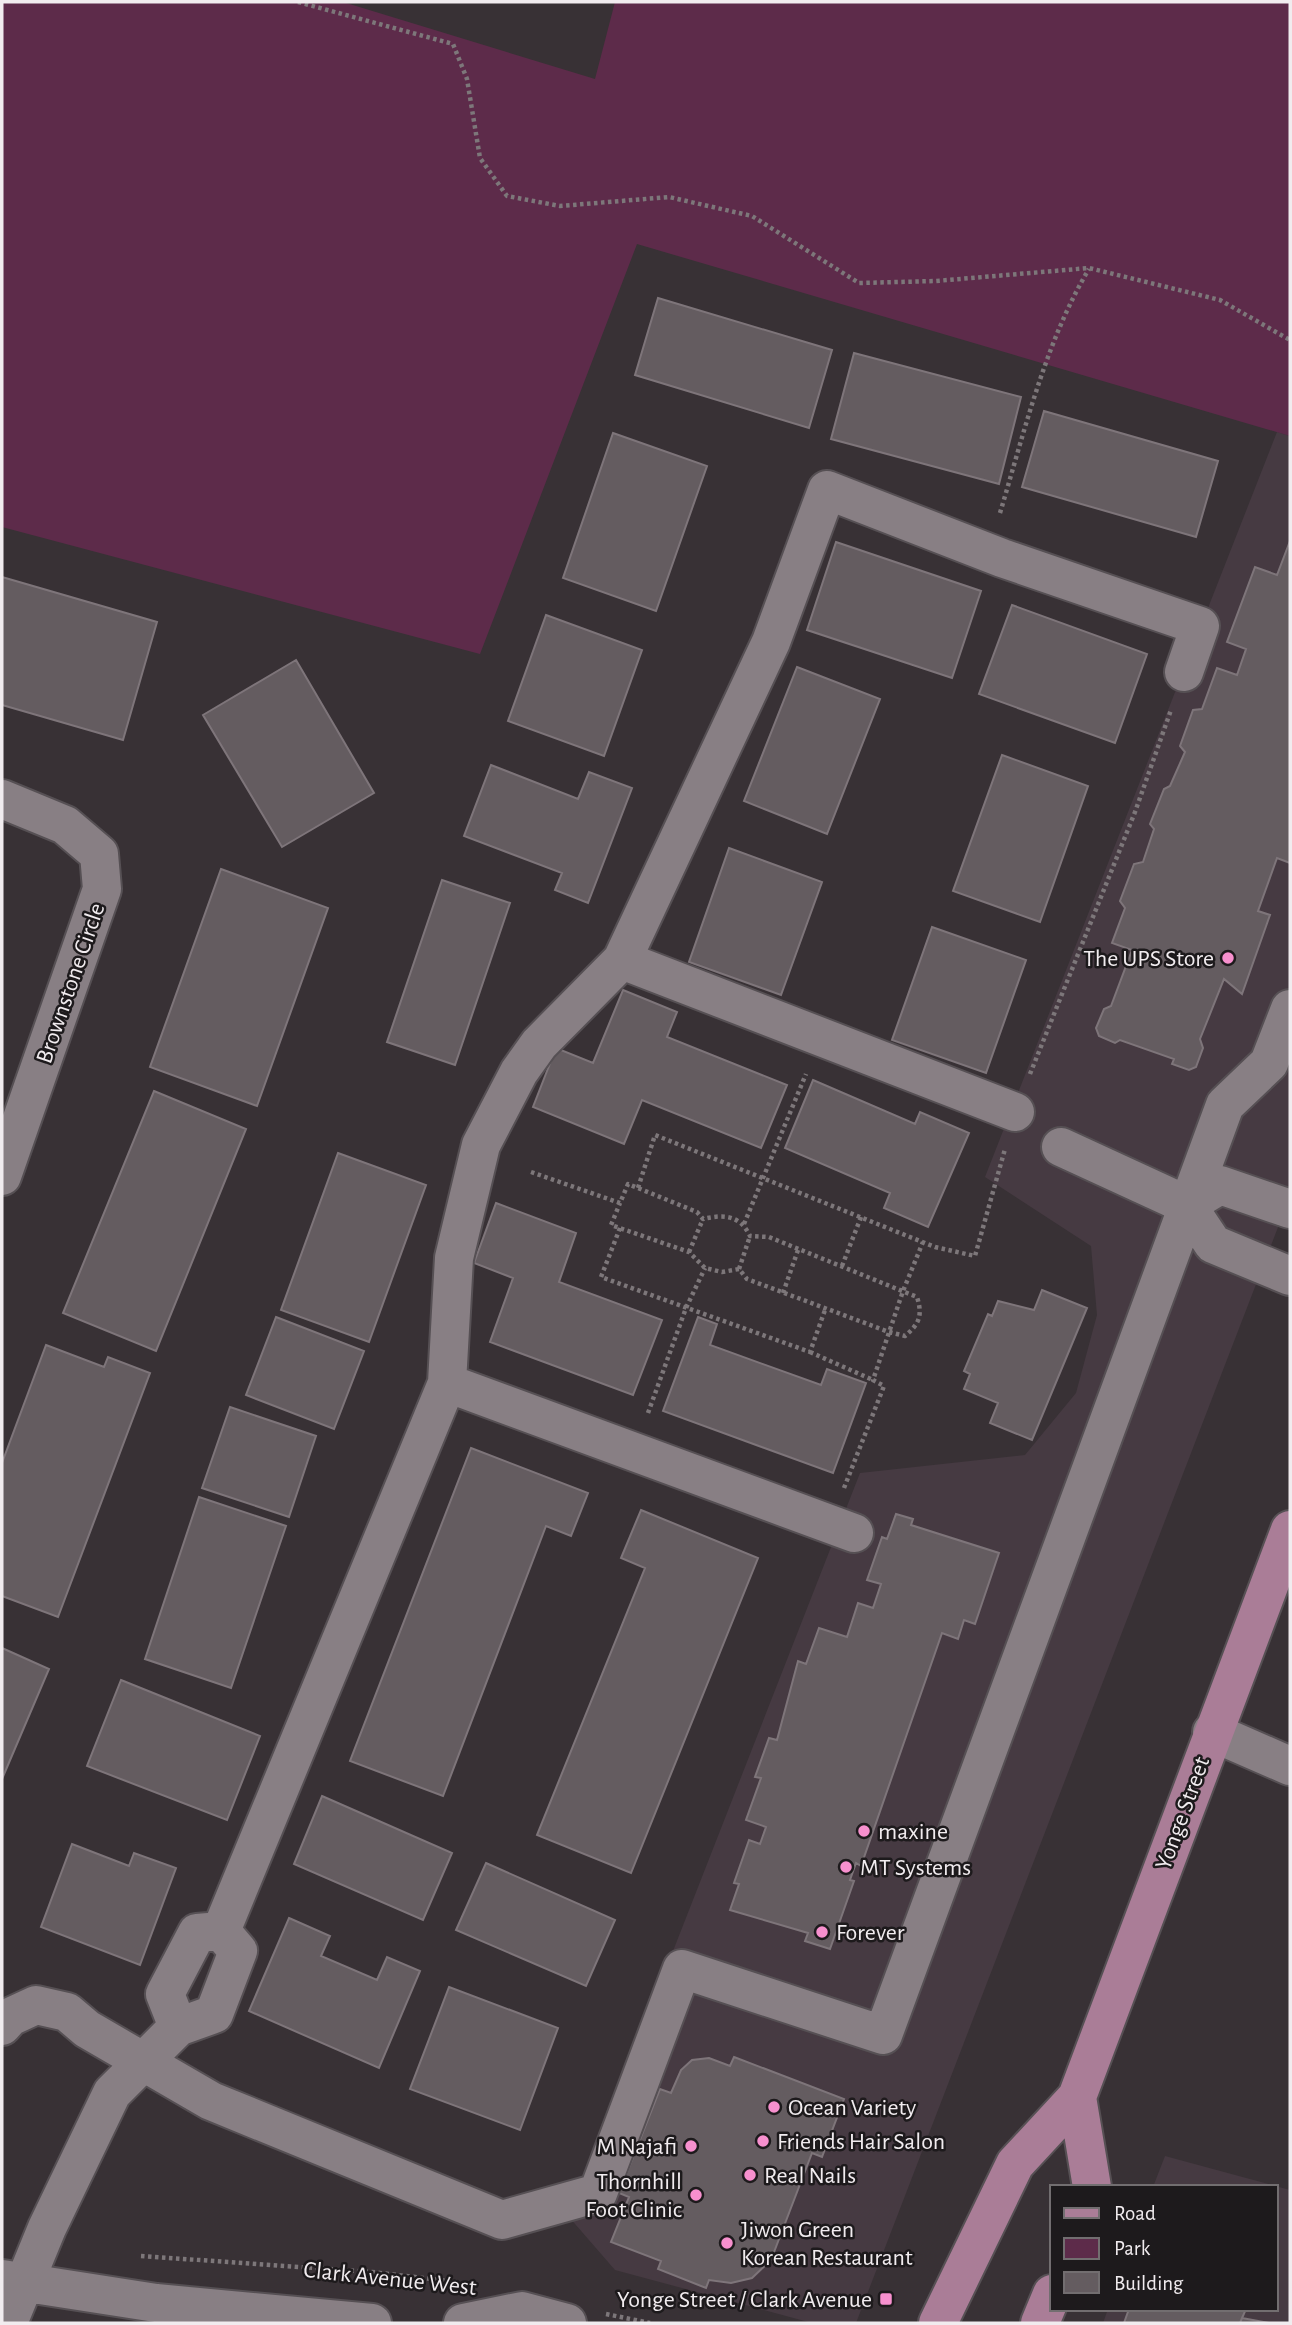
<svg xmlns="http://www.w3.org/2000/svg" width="1292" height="2325" font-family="'Alegreya Sans',sans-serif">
<rect width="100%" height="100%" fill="#383135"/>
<path fill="#463a42" d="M1277 432 1290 436V1196L856 2323H812L615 2270 569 2217 860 1473 1025 1455 1076 1393 1097 1315 1091 1246 985 1177Z
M1165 2156 1290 2190V2323H1103L1108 2309H1276V2187H1153Z"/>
<path fill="#5d2b4a" d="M2 2H343L595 79 615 2H1290V436L637 244 480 654 2 527Z"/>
<path fill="#645c60" stroke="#7e757a" stroke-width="2" d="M658 298 832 350 809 428 635 375Z
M854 353 1021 397 999 484 831 439Z
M1044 411 1218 461 1196 537 1022 487Z
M613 433 707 466 656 611 563 578Z
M1290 541V863L1277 858 1258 911 1270 915 1242 994 1224 979 1200 1039 1203 1048 1196 1067 1189 1070 1172 1064 1174 1059 1120 1040 1115 1043 1099 1036 1096 1028 1104 1009 1111 1006 1132 950 1112 943 1125 908 1120 901 1134 864 1143 862 1154 829 1150 824 1164 789 1170 786 1185 752 1180 746 1193 710 1202 709 1217 668 1237 675 1246 649 1227 642 1255 567 1277 575Z
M836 542 981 591 952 678 807 630Z
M2 577 157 622 123 740 2 705Z
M1012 605 1147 654 1115 743 979 694Z
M546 615 642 650 604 756 508 721Z
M296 660 374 793 282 847 203 715Z
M797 667 880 699 827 834 744 801Z
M1002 755 1088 786 1040 922 953 891Z
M491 765 578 799 589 772 632 788 588 903 555 890 562 873 464 836Z
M729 848 822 882 781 995 689 962Z
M221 869 328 908 257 1106 150 1067Z
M442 880 510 903 455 1065 387 1042Z
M932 927 1026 960 986 1073 892 1040Z
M623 990 677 1012 667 1037 787 1085 761 1148 642 1100 624 1144 533 1107 556 1048 593 1063Z
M813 1080 915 1124 920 1112 969 1133 928 1227 884 1208 890 1193 785 1148Z
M154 1091 246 1129 156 1351 63 1313Z
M338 1153 426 1185 369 1342 281 1310Z
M496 1203 576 1233 559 1282 662 1320 633 1395 490 1342 513 1278 474 1263Z
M1042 1290 1087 1308 1032 1440 990 1423 998 1403 964 1389 970 1374 964 1371 988 1314 992 1316 998 1301 1034 1310Z
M276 1317 364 1351 334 1429 246 1395Z
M698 1317 717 1324 710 1345 821 1385 827 1369 866 1383 833 1473 663 1411Z
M46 1345 104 1367 108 1357 150 1373 58 1617 2 1596V1463Z
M230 1407 316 1436 289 1517 202 1488Z
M471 1448 588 1493 571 1536 546 1526 443 1796 350 1761Z
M199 1497 286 1526 231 1688 145 1659Z
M641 1510 758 1558 631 1873 537 1835 645 1568 621 1558Z
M896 1514 913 1519 911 1525 999 1553 975 1624 964 1620 958 1639 942 1633 861 1866 856 1863 850 1880 854 1881 830 1949 805 1941 808 1933 730 1910 739 1884 734 1883 749 1840 760 1844 766 1827 746 1820 761 1778 755 1777 769 1738 777 1740 798 1661 806 1664 819 1628 847 1637 858 1603 873 1608 881 1584 867 1580 882 1537 887 1539Z
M2 1648 49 1669 2 1779Z
M121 1680 260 1736 227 1820 87 1766Z
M322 1796 452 1853 423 1920 294 1864Z
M72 1844 129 1866 134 1853 176 1868 140 1965 41 1927Z
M486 1863 615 1920 586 1986 456 1930Z
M289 1918 330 1936 321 1956 377 1980 387 1957 420 1971 379 2068 249 2011Z
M449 1987 558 2028 520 2130 410 2089Z
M734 2057 844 2099 822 2157 812 2153 771 2260 752 2278 731 2283 709 2280 706 2288 658 2269 661 2261 611 2242 629 2197 619 2193 660 2089 671 2093 681 2070 692 2060 709 2058 730 2066Z
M1129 2309H1246L1240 2323H1124Z
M1242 2318 1269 2323H1240Z"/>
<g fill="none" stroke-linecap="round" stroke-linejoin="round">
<g stroke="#565054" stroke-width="42">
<path id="minor" d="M2 799 65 825 99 854 102 889 2 1176
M622 960 1015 1112
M1061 1147 1187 1205 1213 1244 1290 1276
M1187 1205 1220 1185 1290 1209
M447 1383 854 1533
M1212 1732 1290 1766
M221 1931 447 1383 454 1258 481 1145 519 1072 539 1044 622 960 771 642 827 490 1002 558 1200 626 1184 672
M2 2026 10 2017 36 2005 67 2012 87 2029 211 2101 502 2220 598 2193 682 1969 883 2035 1225 1105 1269 1063 1290 1009
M178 2027 165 1994 197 1933 221 1931
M2 2279 156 2303 372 2323
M8 2323 47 2228 112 2093 178 2027 214 2014 238 1951 221 1931
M463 2323 522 2311 567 2323"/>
</g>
<g stroke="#565054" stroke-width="42">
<path id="major" d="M1077 2097 1092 2187
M938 2323 1015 2164 1077 2097 1290 1530
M1040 2323 1052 2294"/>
</g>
<path stroke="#7d777a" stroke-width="4.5" stroke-dasharray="3.5 3.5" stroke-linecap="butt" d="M298 2 453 44 467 79 480 158 507 196 560 206 669 197 752 216 859 283 936 281 1089 268 1220 300 1290 340
M1000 513C1024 433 1046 340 1089 269
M1030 1074 1135 812 1171 710
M531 1172 620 1203 628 1184 697 1212 703 1219C724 1214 740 1215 750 1236L769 1237 917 1297C923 1316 919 1324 905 1336L889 1332 747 1279 739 1269 722 1272 705 1268 689 1252 611 1225 620 1203
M638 1188 655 1135 935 1247 975 1256 1005 1149
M744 1224 806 1074
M620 1228 601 1277 810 1352 825 1310
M689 1252 703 1219
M842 1266 861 1217
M739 1269 750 1236
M783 1293 798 1250
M810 1352 873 1380
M648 1413 686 1308 705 1268
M844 1488 884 1386 873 1380 903 1291 923 1242
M141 2256 372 2272 457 2282
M606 2314 650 2323"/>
<use href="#minor" stroke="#887f84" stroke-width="38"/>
<use href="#major" stroke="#aa7d97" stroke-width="38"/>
</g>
<g fill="#f790ce" stroke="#1d1a1c" stroke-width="2.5">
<circle cx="1228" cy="958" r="7"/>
<circle cx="864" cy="1831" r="7"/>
<circle cx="846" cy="1867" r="7"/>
<circle cx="822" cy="1932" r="7"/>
<circle cx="774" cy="2107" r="7"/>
<circle cx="763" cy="2141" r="7"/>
<circle cx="691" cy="2146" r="7"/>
<circle cx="750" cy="2175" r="7"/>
<circle cx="696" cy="2195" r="7"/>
<circle cx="727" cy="2243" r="7"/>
<rect x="879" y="2292" width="14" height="14" rx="3.5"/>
</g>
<g text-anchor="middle" stroke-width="5" stroke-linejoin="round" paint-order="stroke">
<g font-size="24" fill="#f1ecef" stroke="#1d1a1c" text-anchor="start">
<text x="1214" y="966" text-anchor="end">The UPS Store</text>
<text x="878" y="1839">maxine</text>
<text x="860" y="1875">MT Systems</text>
<text x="836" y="1940">Forever</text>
<text x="788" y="2115">Ocean Variety</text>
<text x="777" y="2149">Friends Hair Salon</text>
<text x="677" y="2154" text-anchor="end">M Najafi</text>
<text x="764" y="2183">Real Nails</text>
<text x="682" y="2189" text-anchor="end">Thornhill<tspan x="682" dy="28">Foot Clinic</tspan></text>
<text x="741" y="2237">Jiwon Green<tspan x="741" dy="28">Korean Restaurant</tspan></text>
<text x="872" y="2307" text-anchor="end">Yonge Street / Clark Avenue</text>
</g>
<g font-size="24" fill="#f1ecef" stroke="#1d1a1c">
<text transform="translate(70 983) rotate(-71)" y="8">Brownstone Circle</text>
<text transform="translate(1182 1813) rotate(-70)" y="8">Yonge Street</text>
<text transform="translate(390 2278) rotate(6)" y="8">Clark Avenue West</text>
</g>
</g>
<rect width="1292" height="2325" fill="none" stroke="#f1ecef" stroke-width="7"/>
<rect x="1050" y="2185" width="228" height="126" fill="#1d1a1c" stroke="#726e70" stroke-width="2"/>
<rect x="1064" y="2208" width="35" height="10" fill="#aa7d97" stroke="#726e70" stroke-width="2"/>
<text x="1114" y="2220" font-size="21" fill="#f1ecef">Road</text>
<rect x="1064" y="2238" width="35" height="21" fill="#5d2b4a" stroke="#726e70" stroke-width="2"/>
<text x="1114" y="2255" font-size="21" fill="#f1ecef">Park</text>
<rect x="1064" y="2272" width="35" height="21" fill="#645c60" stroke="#726e70" stroke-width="2"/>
<text x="1114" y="2290" font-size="21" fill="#f1ecef">Building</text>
</svg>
